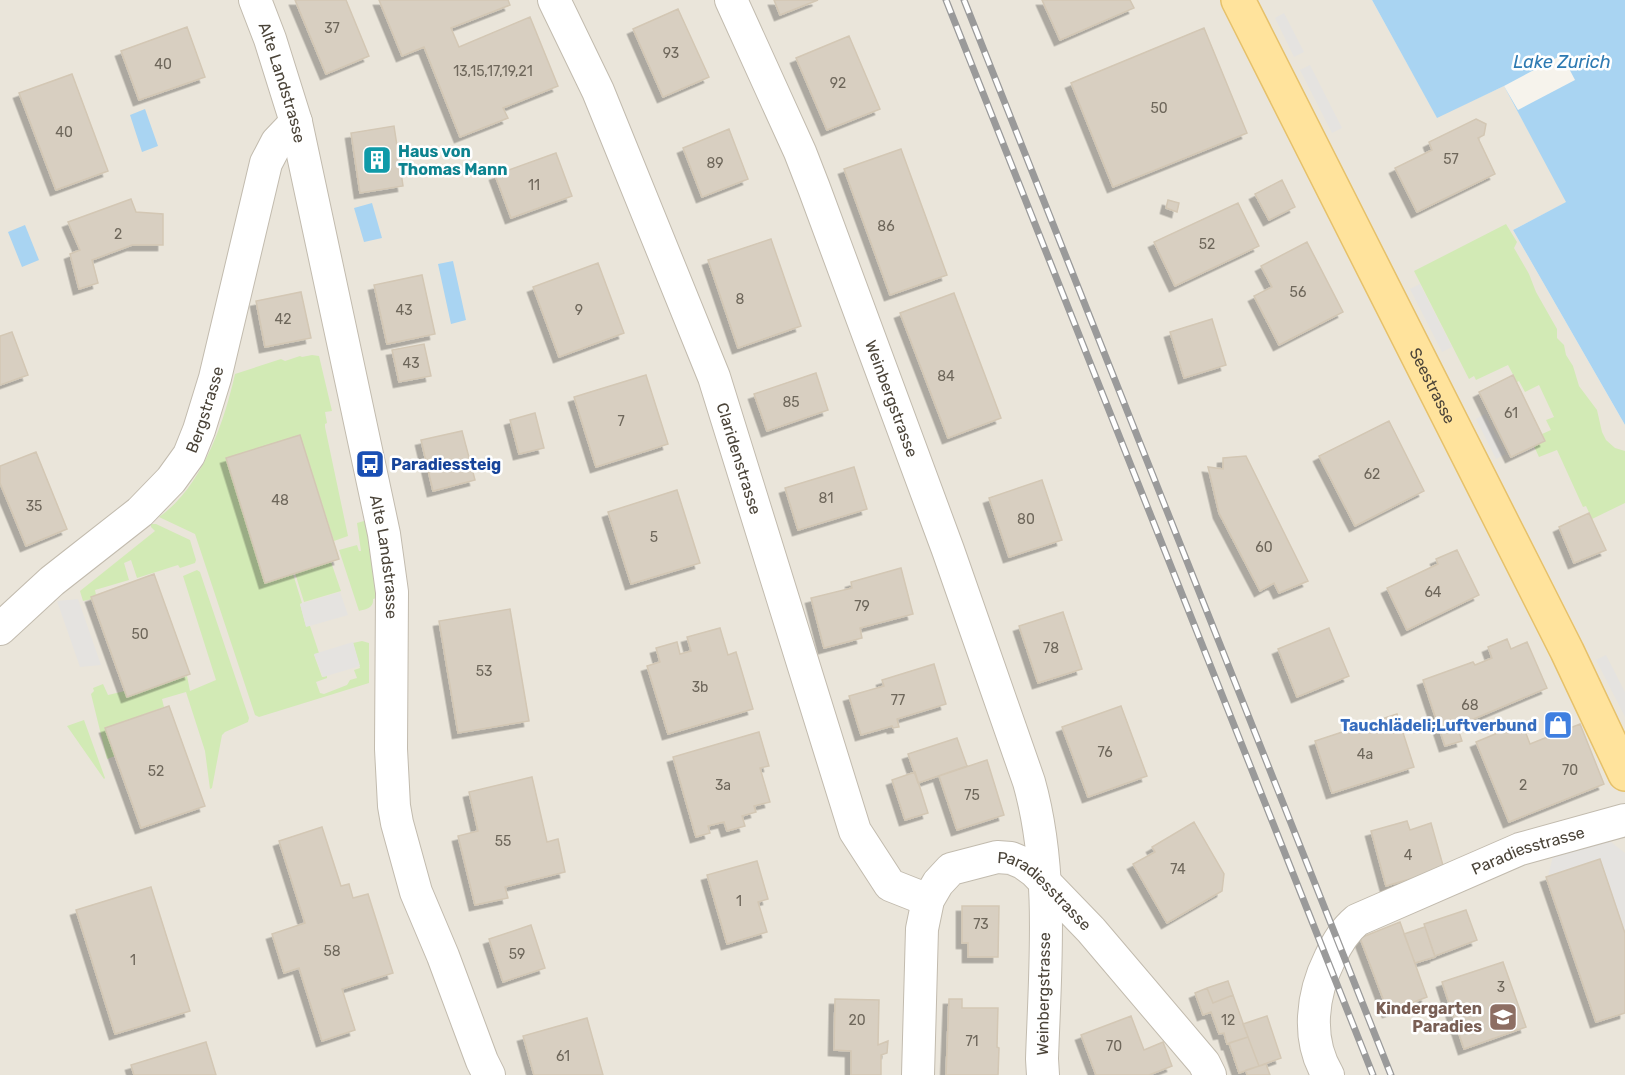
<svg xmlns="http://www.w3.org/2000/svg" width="1625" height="1075" font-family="Rubik,sans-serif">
<defs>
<filter id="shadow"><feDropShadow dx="-5.5" dy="5.5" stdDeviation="0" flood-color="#0004"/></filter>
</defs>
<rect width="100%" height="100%" fill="#f6f3ec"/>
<path fill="#eae5da" d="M0 0H1372L1437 117 1504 86 1567 202 1513 230 1625 425V1075H0Z"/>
<path fill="#d2eab5" d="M1506 224 1517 242 1514 248 1529 274 1536 292 1557 329V338L1564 345 1566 355 1573 366 1579 386 1597 410 1602 432 1606 440 1615 448 1625 451V503L1592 519 1586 506 1583 507 1557 450 1539 457 1534 446 1545 441 1542 434 1551 430 1546 420 1554 417 1539 385 1525 392 1519 381 1517 382 1508 365 1476 380 1474 376 1469 379 1414 271Z
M312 355 319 356 332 411 325 412 327 423 325 424V427L348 536 334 541 300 435 226 459 265 582 293 574 302 603 300 604 306 626H310L319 653 314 655 322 677 327 676V678L316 682 320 693 324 694 347 685 350 680 357 678 354 670 360 668 353 643 362 641 369 643V683L259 717 255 715 195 534 159 517C202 487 224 423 235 374L281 359 285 361 300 356 302 357Z
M364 521 367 523 377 598 373 599C374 608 366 609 359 611L339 550 357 545 359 551H361L357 523Z
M151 524H156L190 540 196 560 195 563 180 568 178 565 137 578 131 560 124 563 129 580 95 590 96 595 91 597 92 599 83 601 80 591 155 531 151 527Z
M331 562 341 591 304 602 295 573Z
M197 570 200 572 249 718 248 722 225 732 222 735 212 788 210 789 205 751 186 692 162 699 164 707 106 728 115 756 107 759 91 694 94 691 93 688 103 684 108 695 125 691 127 697 187 676 190 691 216 680 183 576Z
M84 720 105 778 104 779 67 726Z"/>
<path fill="#e5e3e0" d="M1284 13 1304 52 1294 57 1275 18Z
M1310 65 1342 128 1332 133 1300 70Z
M1420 284 1452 347 1442 352 1410 289Z
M1485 414 1506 454 1496 459 1476 419Z
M340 592 348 615 306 627 300 604Z
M78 599 101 665 80 667 57 601Z
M353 642 360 666 323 677 314 654Z
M1606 655 1625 692V717L1596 660Z
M1595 841 1611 842 1625 853V933L1600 859 1548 876 1554 852Z"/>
<path fill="#a9d4f2" d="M1372 0H1625V425L1513 230 1566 202 1504 86 1437 118Z
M145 109 158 146 142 152 130 115Z
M372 203 382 238 364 242 354 208Z
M25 225 39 260 22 267 8 232Z
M453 261 466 320 451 324 438 264Z"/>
<path fill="#f6f3ec" d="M1562 55 1575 80 1518 110 1504 86Z"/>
<path fill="#d8cfc1" stroke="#d3c7b4" stroke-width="1.5" filter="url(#shadow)" d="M295 0H346L369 56 326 74Z
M379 0H508L510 5 451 28 459 47 530 17 558 86 503 108 508 118 460 137 424 47 402 56Z
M774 0H818L780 15Z
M1042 0H1130L1134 8 1060 40Z
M678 9 709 77 663 97 633 29Z
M187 27 205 77 139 100 121 51Z
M1204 28 1247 133 1113 187 1071 83Z
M849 36 880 109 827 130 796 58Z
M72 74 108 171 56 190 19 93Z
M1476 119 1486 124 1484 135 1478 138 1495 174 1417 212 1395 168 1432 150 1429 142Z
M394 126 403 186 360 193 351 133Z
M729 129 748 179 702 197 683 148Z
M901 149 947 275 890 295 844 169Z
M556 153 572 196 511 218 495 175Z
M1282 180 1295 207 1269 220 1255 194Z
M131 199 136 212 163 214V245H132L92 260 98 283 79 289 70 254 80 250 68 222Z
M1168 200 1179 203 1177 212 1166 208Z
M1238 203 1259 246 1175 286 1154 242Z
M771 239 801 326 738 348 708 260Z
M1307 242 1343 312 1279 345 1254 296 1272 287 1261 266Z
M598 263 624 333 559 357 533 287Z
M422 275 435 334 387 344 374 285Z
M301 292 311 338 265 347 256 301Z
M954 293 1001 418 948 438 900 313Z
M1212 319 1226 365 1184 378 1170 332Z
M12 332 28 375 0 385V336Z
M424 344 431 376 399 382 392 350Z
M816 373 828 410 767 431 754 394Z
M646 375 668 444 596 467 574 397Z
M1513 375 1545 441 1511 457 1479 392Z
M535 413 544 448 519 454 510 420Z
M1389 421 1424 491 1355 526 1319 456Z
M462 431 475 480 433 491 421 440Z
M300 435 339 559 265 583 226 458Z
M36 452 67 529 26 546 0 483V466Z
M1246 456 1308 581 1279 593 1274 583 1260 591 1219 513 1208 467 1223 469V458Z
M854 467 867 509 798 530 785 488Z
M1042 480 1062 540 1009 557 989 498Z
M677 490 700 563 631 584 608 512Z
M1589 513 1606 550 1574 563 1559 527Z
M1457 550 1479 595 1407 630 1387 588 1438 564 1436 559Z
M901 568 913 614 860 628 862 638 824 648 811 598 852 588 851 582Z
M154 574 190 674 127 697 91 597Z
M510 609 529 721 458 733 439 621Z
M1063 612 1082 669 1038 683 1019 626Z
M720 628 728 655 736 652 753 709 668 734 647 666 660 662 656 648 677 642 680 654 691 651 687 637Z
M1329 628 1349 676 1297 697 1278 649Z
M1507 639 1511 649 1527 642 1547 688 1457 726 1462 741 1445 746 1423 680 1473 662 1475 665 1492 658 1488 647Z
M934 664 946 704 897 719 899 727 893 728 892 726 861 735 849 696 884 686 882 680Z
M169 706 205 806 141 828 105 728Z
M1121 706 1147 776 1088 797 1062 727Z
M1397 714 1414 767 1332 793 1315 741Z
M1522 723 1530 744 1580 724 1604 784 1509 822 1476 742Z
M759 732 769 766 760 768 770 802 754 806 756 812 742 816 745 826 727 831 724 822 708 826 710 833 696 837 673 757Z
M957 738 967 766 918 783 908 754Z
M987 760 1004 815 957 830 939 776Z
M915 772 928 813 905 820 892 780Z
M532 777 547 842 558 839 565 872 505 887 508 898 475 905 458 836 478 831 469 792Z
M1407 821 1410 830 1431 823 1444 869 1386 886 1371 831Z
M1194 822 1224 874 1222 891 1167 923 1133 864 1155 852 1152 847Z
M322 827 341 886 349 884 353 898 368 894 393 973 342 989 355 1030 322 1041 299 968 284 973 272 934 305 923 279 841Z
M1600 859 1625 933V1013L1596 1022 1546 877Z
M757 861 768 899 758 902 767 932 727 944 707 875Z
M151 887 190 1011 115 1034 76 910Z
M962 906H999L998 957H968V943H962Z
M1466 910 1477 940 1435 956 1424 924Z
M1400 922 1427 997 1388 1012 1360 938Z
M531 925 545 968 503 982 489 939Z
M1425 927 1435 957 1415 963 1404 934Z
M1503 962 1526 1027 1464 1049 1442 982Z
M1228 981 1233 995 1213 1003 1207 988Z
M1207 988 1213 1003 1233 995 1248 1037 1227 1044 1224 1033 1219 1034 1211 1012 1203 1015 1195 993Z
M835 999 879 1000 878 1045 888 1041 887 1053 881 1055V1075H851V1051L834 1050Z
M949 999H962V1008H998L997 1047 999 1048 998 1075H946Z
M1131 1016 1144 1050 1163 1042 1172 1066 1149 1075H1096L1081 1035Z
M1267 1016 1281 1058 1259 1066 1243 1024Z
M587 1018 603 1075H534L523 1036Z
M1248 1037 1259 1066 1239 1073 1229 1043Z
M206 1042 216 1075H134L131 1065Z
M1266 1064 1270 1075H1247L1246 1070Z"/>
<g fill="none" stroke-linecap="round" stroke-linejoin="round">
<g stroke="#c2bbae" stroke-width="34">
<g id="minor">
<path id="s1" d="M255 0 270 39 296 122 384 534 392 592 391 749 394 806 397 823 416 892 443 956 482 1061 489 1075"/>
<path id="s2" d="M554 0 598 91 714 377 855 831 890 885 928 900"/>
<path id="s3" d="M731 0 800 152 814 188 948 550 1029 782C1054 871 1045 968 1042 1059L1043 1075"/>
<path id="s4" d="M0 629 52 581 140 512 171 480 189 455 199 430 215 378 266 163 277 142 296 122"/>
<path id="s5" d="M918 1075 922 929 928 900 938 883 951 869 997 857 1011 858 1023 863 1034 871 1091 930 1204 1063 1210 1075"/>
<path id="s6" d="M1328 1075C1306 1039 1312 994 1330 958 1337 943 1344 931 1357 920L1520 849 1625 820"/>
</g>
</g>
<g stroke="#e6c16a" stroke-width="36">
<g id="major">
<path id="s7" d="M1238 0 1567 651 1625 774"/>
</g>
</g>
<use href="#minor" stroke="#fff" stroke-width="32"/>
<use href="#major" stroke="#ffe39c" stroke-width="33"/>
<g stroke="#9a9a9a" stroke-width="7">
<path id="rail" d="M946 0 1373 1075
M964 0 1391 1075"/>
</g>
<use href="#rail" stroke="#fff" stroke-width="4.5" stroke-dasharray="14" stroke-linecap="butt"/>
</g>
<defs>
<g id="building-square" transform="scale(1.5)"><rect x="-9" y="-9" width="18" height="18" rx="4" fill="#0f9aa8" stroke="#fff"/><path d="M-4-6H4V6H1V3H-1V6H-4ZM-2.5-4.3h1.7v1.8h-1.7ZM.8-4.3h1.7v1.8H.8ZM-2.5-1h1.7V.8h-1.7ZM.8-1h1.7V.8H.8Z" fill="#fff"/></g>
<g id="bus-square" transform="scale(1.5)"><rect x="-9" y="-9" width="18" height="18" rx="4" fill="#1a4fb4" stroke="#fff"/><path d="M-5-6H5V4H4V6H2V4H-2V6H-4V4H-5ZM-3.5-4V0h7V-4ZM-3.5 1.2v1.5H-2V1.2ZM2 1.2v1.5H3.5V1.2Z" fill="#fff"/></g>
<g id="shop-square" transform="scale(1.5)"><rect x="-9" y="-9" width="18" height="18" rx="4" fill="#3f7fe0" stroke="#fff"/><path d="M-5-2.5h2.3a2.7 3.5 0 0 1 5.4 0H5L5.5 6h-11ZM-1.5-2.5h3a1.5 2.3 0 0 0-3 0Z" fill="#fff"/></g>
<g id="school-square" transform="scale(1.5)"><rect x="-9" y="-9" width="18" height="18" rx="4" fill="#8d6e63" stroke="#fff"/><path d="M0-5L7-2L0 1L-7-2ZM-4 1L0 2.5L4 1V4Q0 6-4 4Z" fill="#fff"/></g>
</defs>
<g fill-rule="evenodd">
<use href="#building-square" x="377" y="160"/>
<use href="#bus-square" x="370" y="464"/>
<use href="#shop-square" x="1558" y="725"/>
<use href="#school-square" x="1503" y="1017"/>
</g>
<g text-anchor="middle" stroke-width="5" stroke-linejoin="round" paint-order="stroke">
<g font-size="14" fill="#6e675b">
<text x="332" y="33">37</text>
<text x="671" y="58">93</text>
<text x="163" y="69">40</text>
<text x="493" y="76">13,15,17,19,21</text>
<text x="838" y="88">92</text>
<text x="1159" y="113">50</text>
<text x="64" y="137">40</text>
<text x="1451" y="164">57</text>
<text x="715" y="168">89</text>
<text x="534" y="190">11</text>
<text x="886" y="231">86</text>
<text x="118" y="239">2</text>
<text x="1207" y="249">52</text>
<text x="1298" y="297">56</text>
<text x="740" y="304">8</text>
<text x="404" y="315">43</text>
<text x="579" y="315">9</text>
<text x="283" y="324">42</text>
<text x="411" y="368">43</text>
<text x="946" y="381">84</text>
<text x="791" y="407">85</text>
<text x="1511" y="418">61</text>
<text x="621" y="426">7</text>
<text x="1372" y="479">62</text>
<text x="826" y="503">81</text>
<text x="280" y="505">48</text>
<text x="34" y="511">35</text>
<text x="1026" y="524">80</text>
<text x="654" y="542">5</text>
<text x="1264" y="552">60</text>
<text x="1433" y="597">64</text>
<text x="862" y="611">79</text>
<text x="140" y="639">50</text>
<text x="1051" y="653">78</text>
<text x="484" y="676">53</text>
<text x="700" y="692">3b</text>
<text x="898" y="705">77</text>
<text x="1470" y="710">68</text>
<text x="1105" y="757">76</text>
<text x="1365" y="759">4a</text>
<text x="1570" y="775">70</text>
<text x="156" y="776">52</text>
<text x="723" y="790">3a</text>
<text x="1523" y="790">2</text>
<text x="972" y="800">75</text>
<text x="503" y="846">55</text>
<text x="1408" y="860">4</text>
<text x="1178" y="874">74</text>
<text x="739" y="906">1</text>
<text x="981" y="929">73</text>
<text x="332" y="956">58</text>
<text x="517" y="959">59</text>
<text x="133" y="965">1</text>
<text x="1501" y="992">3</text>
<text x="857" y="1025">20</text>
<text x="1228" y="1025">12</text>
<text x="972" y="1046">71</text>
<text x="1114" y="1051">70</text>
<text x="563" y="1061">61</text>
</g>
<g font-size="16" fill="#4b4439" stroke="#fff">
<text dy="6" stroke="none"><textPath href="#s1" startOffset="87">Alte Landstrasse</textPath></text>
<text dy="6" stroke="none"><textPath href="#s7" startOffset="432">Seestrasse</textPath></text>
<text dy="6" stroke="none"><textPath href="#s3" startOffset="430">Weinbergstrasse</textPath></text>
<text dy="6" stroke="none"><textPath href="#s4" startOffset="306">Bergstrasse</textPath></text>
<text dy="6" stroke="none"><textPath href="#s2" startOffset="495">Claridenstrasse</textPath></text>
<text dy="6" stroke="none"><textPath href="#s1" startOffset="573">Alte Landstrasse</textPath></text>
<text dy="6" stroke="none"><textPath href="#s6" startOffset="354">Paradiesstrasse</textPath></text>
<text dy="6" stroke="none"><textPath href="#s5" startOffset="322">Paradiesstrasse</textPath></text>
<text transform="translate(1043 994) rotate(-89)" y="6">Weinbergstrasse</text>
</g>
<g font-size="16" font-weight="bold" fill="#0d838f" stroke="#fff" text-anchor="start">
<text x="398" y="157">Haus von<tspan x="398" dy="18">Thomas Mann</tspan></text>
</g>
<g font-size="16" font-weight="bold" fill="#164399" stroke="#fff" text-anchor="start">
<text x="391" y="470">Paradiessteig</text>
</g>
<g font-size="16" font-weight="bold" fill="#366cbe" stroke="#fff" text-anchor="end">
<text x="1537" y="731">Tauchlädeli;Luftverbund</text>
</g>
<g font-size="16" font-weight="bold" fill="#785e54" stroke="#fff" text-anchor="end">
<text x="1482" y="1014">Kindergarten<tspan x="1482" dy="18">Paradies</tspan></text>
</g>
<g font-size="18" font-style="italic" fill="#2e7ab2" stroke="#fff">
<text x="1562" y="68">Lake Zurich</text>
</g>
</g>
</svg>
